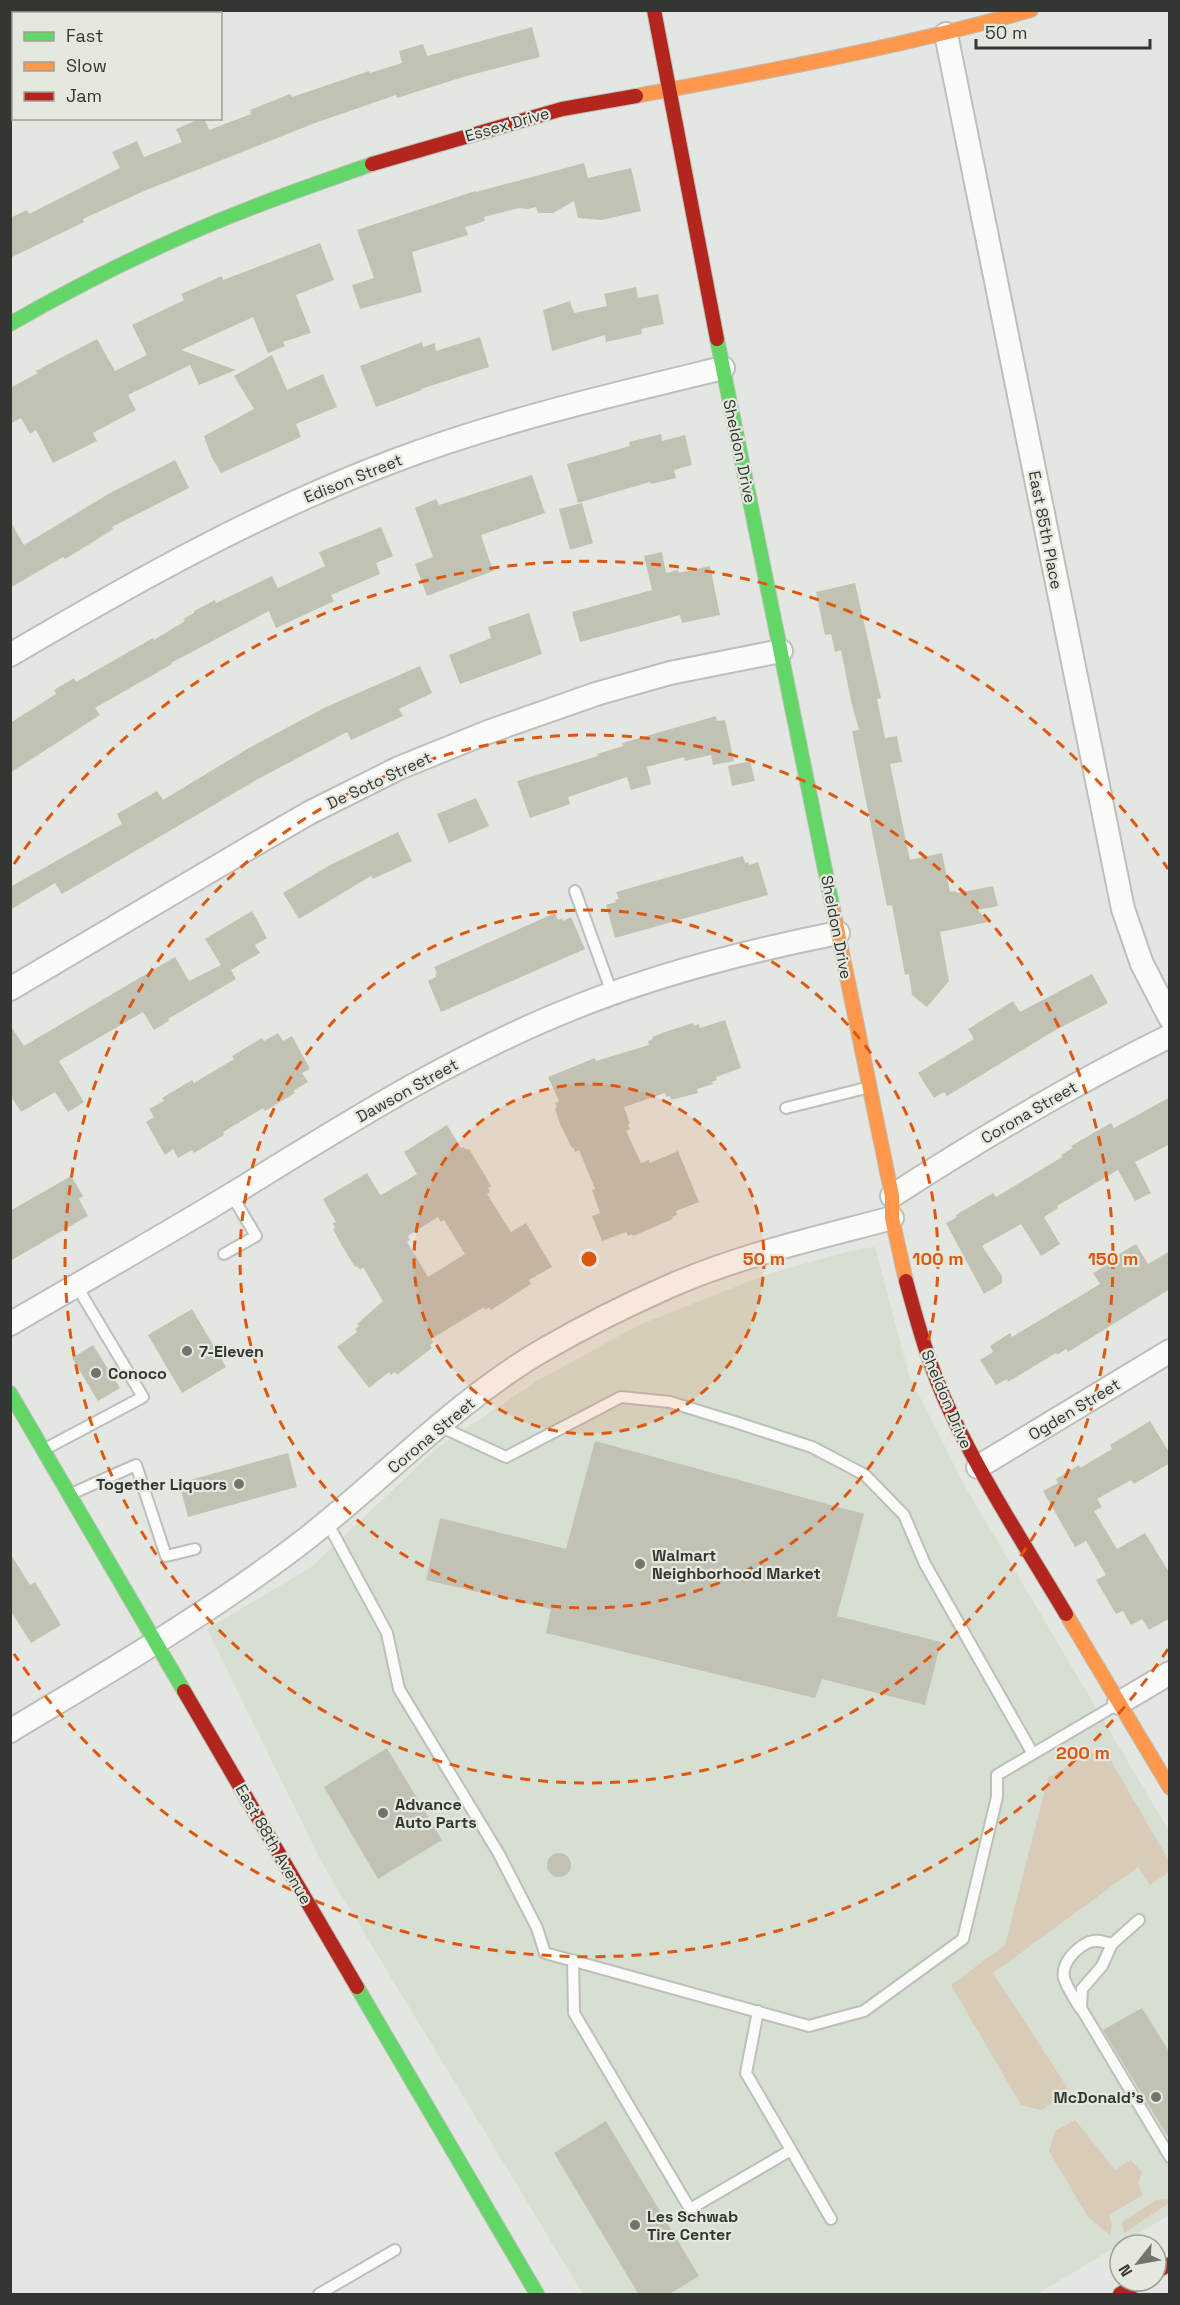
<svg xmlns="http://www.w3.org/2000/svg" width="1180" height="2305" font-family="'Space Grotesk',sans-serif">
<rect width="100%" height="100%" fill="#e4e7e1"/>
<path fill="#d7ded2" d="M875 1247 909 1375 963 1483 1169 1831V2215L1037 2294H583L323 1865 207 1629 310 1568 438 1447 537 1381 639 1325 768 1274 850 1251Z"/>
<path fill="#d8cbb8" d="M1093 1751 1107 1754 1169 1861V1872L1150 1885 1138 1867 993 1973 1069 2090 1042 2110 1021 2105 951 1985 1005 1945 1048 1778Z
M1075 2120 1115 2170 1131 2160 1142 2173 1138 2183 1143 2195 1109 2215 1112 2225 1110 2235 1088 2217 1049 2151 1055 2131Z
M1169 2199V2203L1124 2233 1122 2222 1156 2200Z"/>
<path fill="#c2c2b4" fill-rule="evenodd" d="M532 27 540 57 463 77 397 98 396 95 315 123 144 191 83 219 84 222 10 258V218L27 210 29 214 120 168 112 152 137 141 144 157 182 142 176 129 202 118H204L209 130 251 114 250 110 290 94 292 97 369 71 370 73 402 63 399 51 423 44 427 56Z
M584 163 588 178 631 168 641 211 602 220 578 218 574 201 553 213H538L536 207 527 209 519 208 484 217 485 221 465 227 468 235 412 252 422 292 360 309 352 285 374 278 357 230 475 191 476 192Z
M320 243 334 280 296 295 311 333 283 342 285 346 268 353 253 317 181 350 236 370 199 385 190 365 128 395 136 410 93 433 97 441 53 463 36 430 30 434 21 418 10 424V388L38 373 36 371 97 339 115 371 147 355 132 325 184 300 181 294 222 276 223 280Z
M636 287 638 298 658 294 664 324 641 329 642 334 606 342 605 335 552 351 543 310 570 301 574 313 607 306 604 294Z
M480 337 489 367 421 389 422 390 376 407 360 366 422 342 423 347 435 343 436 351Z
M272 355 287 390 323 374 337 407 296 424 301 437 221 473 211 456 204 436 254 409 234 376Z
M661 434 662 441 685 435 692 465 674 470 676 478 651 484 650 482 578 503 567 464 630 446 629 442Z
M175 460 189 488 112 527 113 529 93 542 65 559 63 557 10 588V521L24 545 110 493Z
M532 475 545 513 481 535 493 571 427 596 415 564 433 557 415 508 436 499 439 505Z
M582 503 593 543 570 550 559 509Z
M381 527 393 556 376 563 380 574 331 595 334 601 276 628 269 611 171 663 172 664 95 708 100 715 10 773V723L56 694 54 690 74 678 76 682 153 638 154 640 185 621 183 619 194 613V611L215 600 216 603 272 576 278 588 325 566 319 552Z
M662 552 666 573 678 570 679 573 710 566 720 615 682 623 680 615 580 642 572 612 652 590 644 556Z
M855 583 881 698 877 699 885 738 897 736 902 762 890 764 910 860 942 853 950 892 956 891 957 893 993 886 998 906 978 910 988 922 940 932 949 981 927 1007 912 995 909 974 905 975 892 905 887 906 852 731 859 730 851 701 841 650 835 652 831 634 825 635 816 592Z
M529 613 542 654 460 684 449 655 491 638 488 627Z
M420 666 432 693 399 709 403 716 351 740 347 732 258 779 62 894 55 883 10 910V887L122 824 117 814 157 791 163 800 249 748 326 707Z
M716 716 717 721 725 720 734 761 713 765 711 755 685 761 684 757 647 767 651 784 631 790 627 777 568 797 570 804 530 818 517 781 598 756 597 754 623 746 622 743Z
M750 761 755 781 732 786 728 766Z
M476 798 489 826 449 843 437 814Z
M398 832 412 861 373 879 371 876 299 919 283 893 330 865Z
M743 856 745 863 748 862 749 865 758 862 768 895 615 938 606 905 616 902 615 900 619 899 616 892Z
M252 911 267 938 255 945 260 953 231 970 236 979 168 1019 169 1021 154 1030 143 1012 59 1061 84 1102 68 1112 55 1092 21 1112 10 1095V1025L24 1046 175 957 189 981 221 965 205 939Z
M555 913 558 920 562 918 563 921 571 917 585 949 441 1012 428 981 436 977 435 974 437 973 434 967Z
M1092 974 1108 1003 1052 1032 947 1096 944 1092 934 1098 918 1073 974 1039 968 1029 1013 1001 1020 1012Z
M725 1020 741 1068 716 1077 717 1080 712 1082 713 1084 697 1089 698 1093 671 1100 670 1096 666 1097 665 1093 624 1107 630 1124 628 1125 630 1129 626 1131 641 1163 649 1160 650 1163 678 1151 699 1202 676 1211 677 1215 672 1217 673 1219 633 1236 632 1234 628 1236 626 1232 602 1241 592 1216 600 1213 592 1190 595 1189 579 1150 575 1152 573 1147 572 1148 560 1124 555 1108 557 1107 555 1103 559 1101 548 1077 595 1058 596 1061 649 1045 648 1041 653 1039 652 1037 668 1031 693 1023 694 1026 699 1024 700 1028Z
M278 1033 283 1041 292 1036 310 1069 302 1073 308 1082 293 1091 295 1093 265 1111 263 1108 223 1132 224 1135 194 1153 192 1150 178 1158 173 1149 165 1155 146 1122 154 1117 149 1109 164 1101 162 1098 192 1080 194 1083 234 1059 232 1056 262 1038 264 1041Z
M1170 1097V1144L1135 1162 1151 1193 1135 1201 1118 1170 1057 1206 1058 1208 1044 1217 1060 1244 1041 1256 1021 1224 982 1246 1002 1276V1283L984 1294 946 1223 957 1217 956 1215 993 1193 996 1197 1062 1157 1061 1155 1073 1148 1071 1146 1111 1123 1114 1128Z
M447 1125 461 1148 464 1147 466 1150 469 1149 483 1172 491 1186 488 1188 490 1192 487 1194 511 1232 526 1223 552 1267 529 1280 531 1284 491 1310 489 1307 485 1310 484 1307 431 1339 434 1342 430 1345 432 1348 397 1375 395 1372 391 1375 389 1372 369 1388 337 1347 357 1332 355 1329 359 1326 357 1324 383 1301 363 1267 360 1270 357 1266 355 1267 341 1244 333 1229 335 1228 333 1223 336 1222 323 1199 367 1173 380 1195 383 1194 417 1174 404 1152ZM438 1217 441 1222 444 1220 465 1254 428 1277 407 1242 410 1240 408 1236Z
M71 1176 83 1196 79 1199 88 1216 10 1261V1211Z
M1136 1244 1148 1264 1170 1251V1289L1068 1352 1066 1349 1057 1355 1056 1353 1008 1382 1007 1379 996 1385 980 1360 993 1352 990 1346 1010 1333 1012 1337 1100 1284 1093 1273 1103 1267 1102 1264Z
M192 1309 226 1367 182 1393 148 1335Z
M93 1345 120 1388 98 1401 72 1358Z
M1150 1421 1170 1454V1463L1134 1484 1131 1480 1097 1499 1102 1507 1094 1511 1117 1549 1145 1533 1170 1574V1618L1149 1630 1142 1619 1131 1625 1123 1611 1116 1614 1096 1580 1106 1575 1086 1541 1075 1547 1043 1491 1058 1483 1056 1479 1079 1465 1080 1468 1112 1449 1110 1445Z
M595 1441 864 1514 837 1616 941 1642 925 1705 822 1679 815 1698 546 1633 551 1609 426 1580 440 1518 566 1549Z
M288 1453 297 1487 188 1517 179 1483Z
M10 1553 30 1585 35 1582 61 1625 31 1643 10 1610Z
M387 1748 442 1840 378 1879 324 1787Z
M547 1865a12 12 0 1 1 24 0a12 12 0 1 1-24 0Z
M1142 2008 1170 2053V2140L1103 2030Z
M606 2121 699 2276 668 2295H639L554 2153Z"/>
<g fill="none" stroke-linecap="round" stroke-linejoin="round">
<g stroke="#bdbfba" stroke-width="14">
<path id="lane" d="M575 891 612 993
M786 1108 866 1088
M224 1254 256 1236 231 1194
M439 1426 506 1457 621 1397 670 1402 738 1423 812 1447 865 1475 904 1515 925 1564 1033 1754
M47 1448 143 1397 76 1285
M71 1494 136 1465 166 1556 195 1549
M327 1522 387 1633 399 1689 499 1854 537 1928 545 1953 809 2026 864 2011 963 1939 997 1797V1775L1116 1705
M1139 1920 1112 1944 1102 1966 1082 1989 1081 2008 1170 2157
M573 1960 574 2013 690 2209 791 2150 746 2073 758 2011
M1080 2008C1075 1999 1067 1988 1064 1978 1061 1963 1076 1948 1089 1942 1097 1939 1105 1942 1112 1944
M791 2150 831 2219
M319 2294 395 2250"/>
</g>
<g stroke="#bdbfba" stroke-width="26">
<path id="street" d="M946 34 1123 909 1142 964 1170 1018
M10 655C134 582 257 513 391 462 499 421 611 395 723 368
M10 989 259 842 309 813 399 768 488 732 596 694 670 673 781 651
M892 1196C982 1138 1074 1083 1170 1036
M10 1324C85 1280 160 1238 234 1193 343 1126 451 1057 571 1009 657 974 747 951 838 933
M978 1467 1170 1351
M1119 1703 1170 1673
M10 1731C111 1670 213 1611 306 1539 384 1478 458 1399 545 1349 585 1326 627 1305 670 1286 741 1255 817 1238 892 1218"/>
</g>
<g stroke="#bdbfba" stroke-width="16">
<path id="fast" d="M10 324C88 279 172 238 256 206 294 191 333 178 372 164
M717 339 833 909
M10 1393 184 1691
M357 1987 537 2294"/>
</g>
<g stroke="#bdbfba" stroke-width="16">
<path id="slow" d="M636 96C769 71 901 47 1031 10
M833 909 892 1196V1218L906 1281
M1066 1614 1170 1788"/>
</g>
<g stroke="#bdbfba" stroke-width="16">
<path id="jam" d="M654 10 717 339
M372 164 562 109 636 96
M906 1281C918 1325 930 1369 950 1411 983 1481 1026 1547 1066 1614
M184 1691 357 1987
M1156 2272 1170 2264
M1120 2294 1142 2281"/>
</g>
<use href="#lane" stroke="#fbfbfa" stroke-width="10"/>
<use href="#street" stroke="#fbfbfa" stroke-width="22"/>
<use href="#fast" stroke="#63d668" stroke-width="14"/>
<use href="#slow" stroke="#ff974d" stroke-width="14"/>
<use href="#jam" stroke="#b3261e" stroke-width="14"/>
</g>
<circle cx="589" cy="1259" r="175" fill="#df570e" fill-opacity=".12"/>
<g fill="none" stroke="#df570e" stroke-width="3" stroke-dasharray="10 8">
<circle cx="589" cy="1259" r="175"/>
<circle cx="589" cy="1259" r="349"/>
<circle cx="589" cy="1259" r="524"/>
<path d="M1168 1649A698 698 0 0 1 14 1654M14 864A698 698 0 0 1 1168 869"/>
</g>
<g fill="#71746f" stroke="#e4e9df" stroke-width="2">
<circle cx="187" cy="1351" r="6"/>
<circle cx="96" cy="1373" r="6"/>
<circle cx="239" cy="1484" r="6"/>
<circle cx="640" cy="1564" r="6"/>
<circle cx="383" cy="1813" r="6"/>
<circle cx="1156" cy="2097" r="6"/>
<circle cx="635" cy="2225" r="6"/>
</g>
<g text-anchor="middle" stroke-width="4.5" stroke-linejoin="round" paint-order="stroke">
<g font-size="16" fill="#333631" stroke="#e4e9df">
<text transform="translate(507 124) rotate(-16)" y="6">Essex Drive</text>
<text transform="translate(740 451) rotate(78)" y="6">Sheldon Drive</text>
<text transform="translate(353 478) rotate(-22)" y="6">Edison Street</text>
<text transform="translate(1046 530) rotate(79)" y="6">East 85th Place</text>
<text transform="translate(379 780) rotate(-25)" y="6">De Soto Street</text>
<text transform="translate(837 927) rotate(79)" y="6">Sheldon Drive</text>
<text transform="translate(407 1090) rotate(-29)" y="6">Dawson Street</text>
<text transform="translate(1029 1112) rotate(-30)" y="6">Corona Street</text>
<text transform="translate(947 1399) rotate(67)" y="6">Sheldon Drive</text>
<text transform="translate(1074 1409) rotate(-31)" y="6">Ogden Street</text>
<text transform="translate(431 1435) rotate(-40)" y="6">Corona Street</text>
<text transform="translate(274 1844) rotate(60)" y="6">East 88th Avenue</text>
</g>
<g font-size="16" font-weight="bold" fill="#333631" stroke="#e4e9df" text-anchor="start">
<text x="199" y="1357">7-Eleven</text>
<text x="108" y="1379">Conoco</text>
<text x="227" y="1490" text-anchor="end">Together Liquors</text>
<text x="652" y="1561">Walmart<tspan x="652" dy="18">Neighborhood Market</tspan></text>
<text x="395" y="1810">Advance<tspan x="395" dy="18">Auto Parts</tspan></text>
<text x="1144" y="2103" text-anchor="end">McDonald's</text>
<text x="647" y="2222">Les Schwab<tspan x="647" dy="18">Tire Center</tspan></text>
</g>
</g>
<circle cx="589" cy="1259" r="9" fill="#df570e" stroke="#e4e9df" stroke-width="3"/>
<g font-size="18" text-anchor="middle" font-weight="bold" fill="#df570e" stroke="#e4e9df" stroke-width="4.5" stroke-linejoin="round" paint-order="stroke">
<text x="764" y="1265">50 m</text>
<text x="938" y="1265">100 m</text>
<text x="1113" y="1265">150 m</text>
<text x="1083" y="1759">200 m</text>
</g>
<rect width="1180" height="2305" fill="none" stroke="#333631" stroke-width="24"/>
<rect x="12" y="12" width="210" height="108" fill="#e4e9df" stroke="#9da199" stroke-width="1.5"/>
<rect x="24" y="32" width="30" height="9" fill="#63d668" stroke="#9da199" stroke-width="1.5"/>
<text x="66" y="42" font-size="18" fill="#333631">Fast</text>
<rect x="24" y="62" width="30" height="9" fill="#ff974d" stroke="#9da199" stroke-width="1.5"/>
<text x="66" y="72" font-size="18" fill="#333631">Slow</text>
<rect x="24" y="92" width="30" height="9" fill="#b3261e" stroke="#9da199" stroke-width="1.5"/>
<text x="66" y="102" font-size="18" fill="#333631">Jam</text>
<g transform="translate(1138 2263) rotate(239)"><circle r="28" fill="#e4e9df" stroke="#9da199" stroke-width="1.5"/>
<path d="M0-4.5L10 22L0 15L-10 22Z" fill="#71746f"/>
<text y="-9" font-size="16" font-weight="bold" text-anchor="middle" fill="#333631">N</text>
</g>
<path d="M976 39v9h174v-9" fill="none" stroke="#333631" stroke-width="3"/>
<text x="985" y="39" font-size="18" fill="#333631" stroke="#e4e9df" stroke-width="4.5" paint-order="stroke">50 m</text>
</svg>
